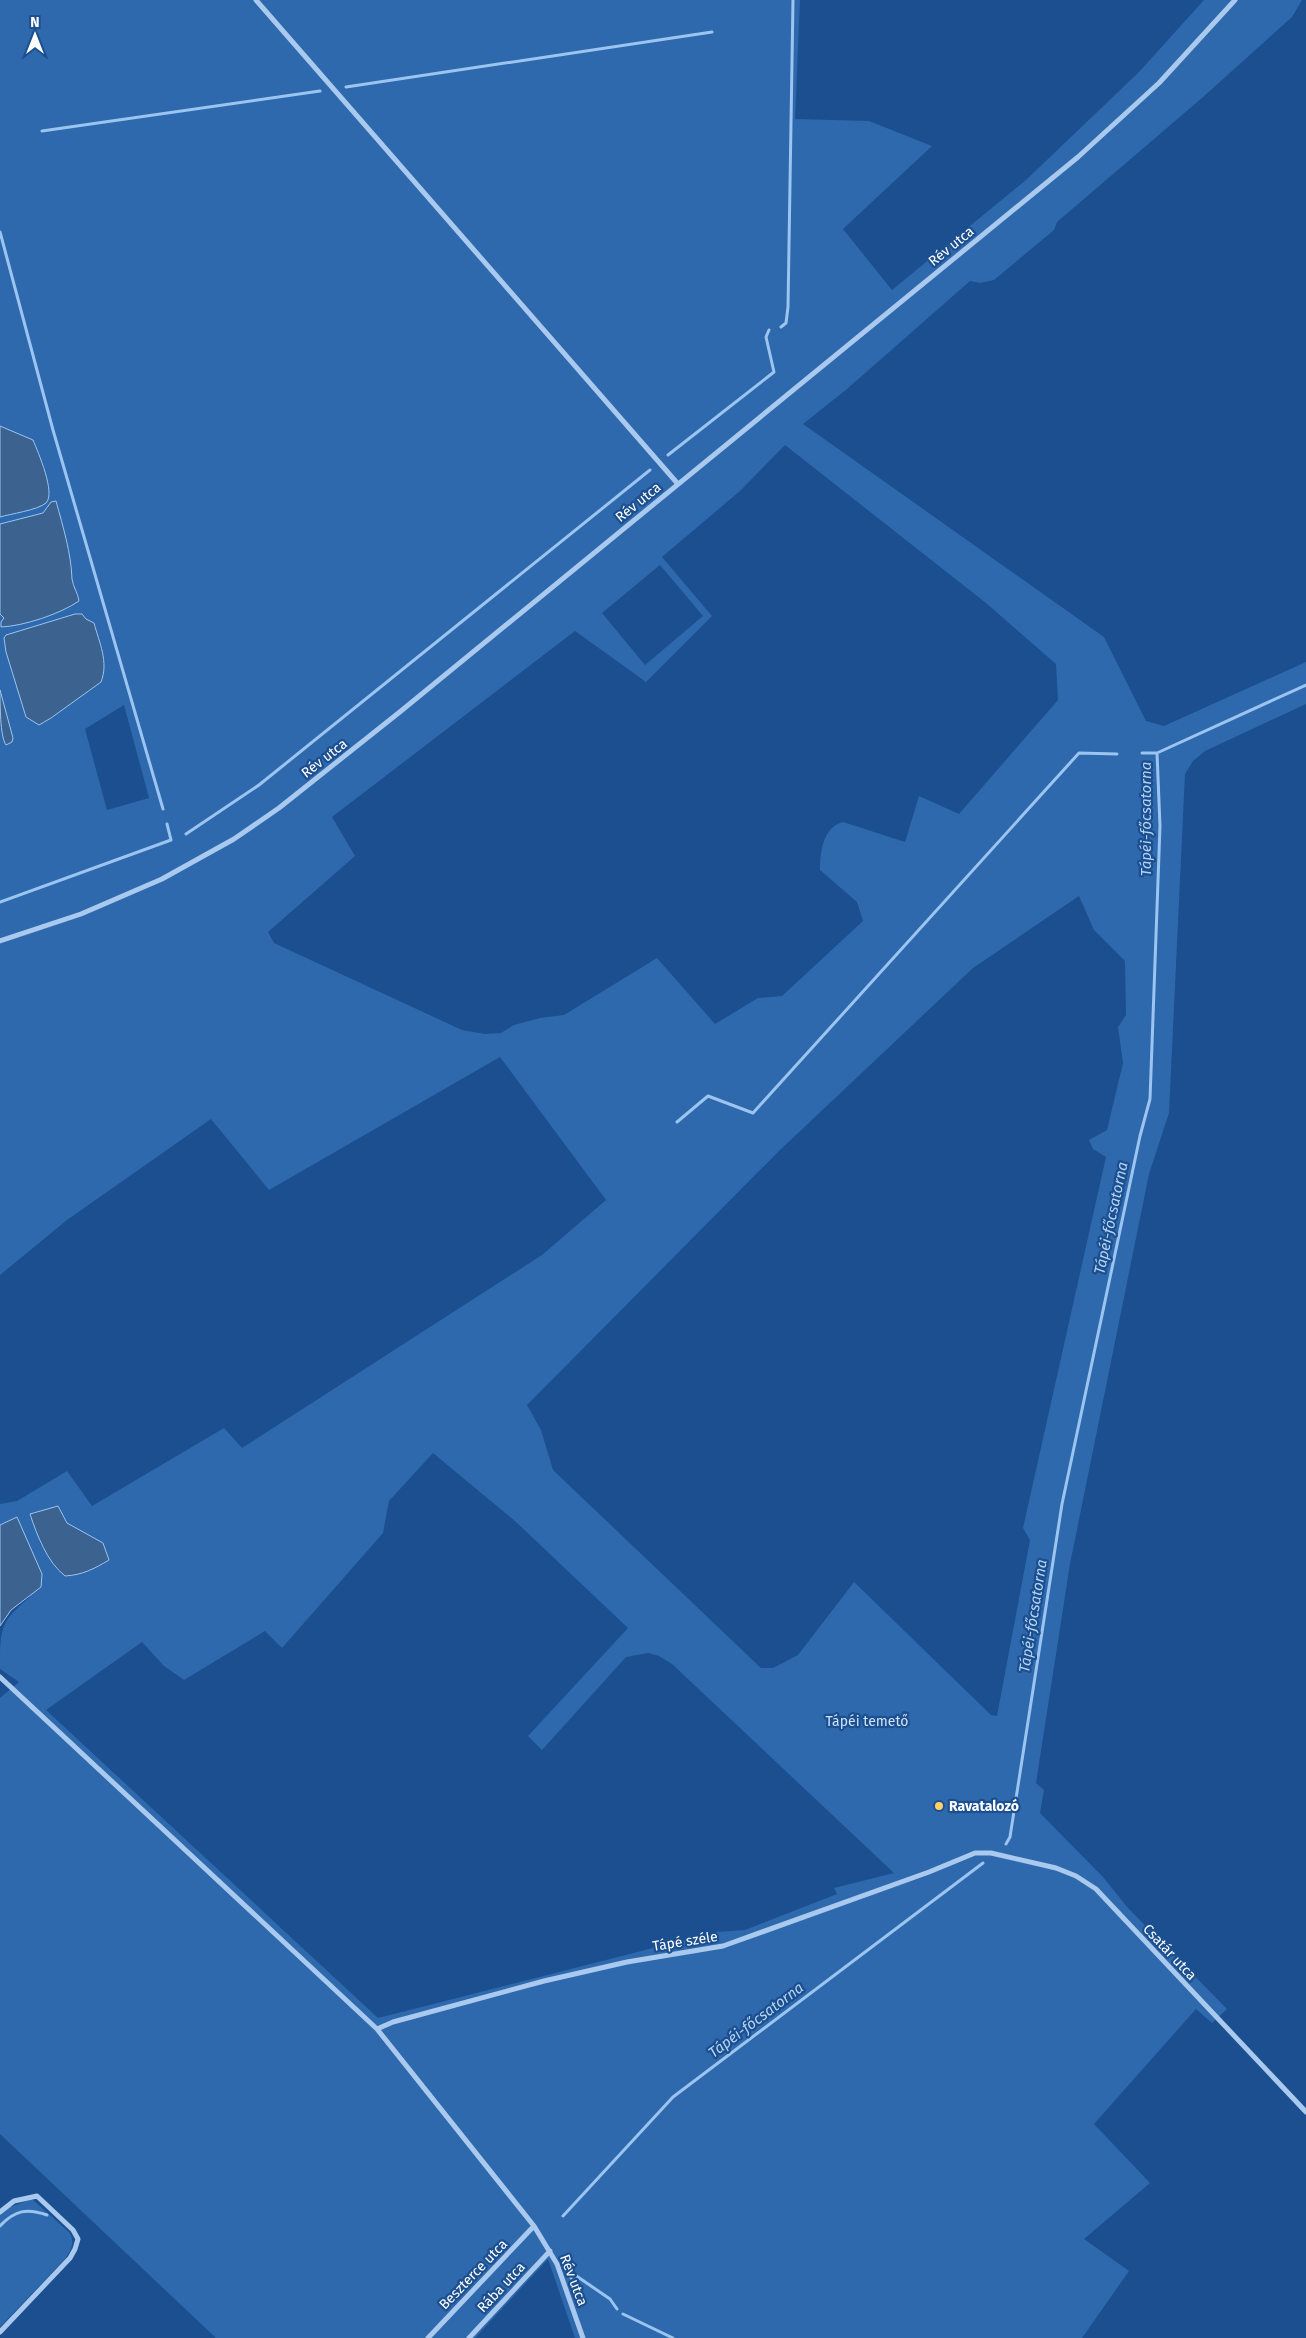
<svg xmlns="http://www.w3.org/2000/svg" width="1306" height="2338" font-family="'Fira Sans',sans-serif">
<rect width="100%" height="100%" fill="#1b4f8f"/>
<path fill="#2e69ad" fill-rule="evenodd" d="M0 0H800L795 119 869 121 932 146 843 229 892 290 1026 180 1139 72 1204 0H1302L1292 17 1202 98 1057 222 1054 230 994 280 980 283 970 281 847 389 803 424 1104 637 1146 721 1164 726 1306 662V704L1205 751 1193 761 1185 774 1169 1113 1149 1174 1070 1564 1036 1783 1044 1790 1040 1813 1103 1877 1128 1908 1227 2009 1212 2023 1196 2009 1094 2124 1150 2183 1084 2239 1129 2271 1082 2338H575L548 2259 475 2338H216L0 2134V1698L19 1682 0 1669C0 1628 0 1622 30 1597L17 1517 0 1525V1504L17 1501 67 1471 92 1506 224 1428 242 1448 542 1255 606 1200 500 1057 269 1190 211 1119 67 1220 0 1275ZM785 445 986 603 1056 664 1058 700 959 814 919 796 905 842 843 822C823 827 820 852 820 870L857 902 863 921 782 996 758 998 715 1024 657 958 564 1015 540 1018 514 1025 501 1033 485 1034 462 1030 274 943 268 932 355 856 332 817 575 631 646 682 712 616 662 557 740 491ZM660 565 703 616 645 665 602 613ZM124 705 149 798 107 810 85 729ZM1079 896 1094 930 1125 961 1126 1015 1118 1027 1123 1063 1107 1130 1089 1140 1093 1149 1106 1157 1023 1528 1030 1540 997 1716 991 1715 854 1582 798 1655 773 1668H761L553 1470 541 1430 527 1405 779 1151 973 968ZM433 1453 516 1522 628 1628 528 1736 542 1750 626 1657 648 1653 659 1656 672 1664 894 1873 834 1888 837 1894 745 1930 716 1932 378 2018 46 1710 142 1642 164 1666 184 1680 265 1631 282 1648 383 1533 389 1501ZM58 1506 67 1523 58 1571 40 1543Z
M32 2199 70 2233C75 2244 71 2250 65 2259L0 2327V2215L5 2209Z"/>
<path fill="#3c6290" stroke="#9cc4f0" d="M0 426 33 440C38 452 56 493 46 503 38 510 10 514 0 517Z
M56 501C63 527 71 552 72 579 73 587 78 593 79 601 60 614 24 626 1 627V622L4 618 0 614V524L43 513 51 502Z
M75 614H82L86 619 94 623C99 642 109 662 101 682L51 718 39 725 26 717 6 652 4 638 6 635Z
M0 690 13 738 12 742 6 745C0 737 0 703 0 690Z
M58 1506 67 1523 103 1543 109 1560C94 1569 82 1575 65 1576 47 1562 37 1535 30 1514Z
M17 1517 42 1574 41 1587 11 1610 0 1626V1525Z"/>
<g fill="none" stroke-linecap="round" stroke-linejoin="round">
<path stroke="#9cc4f0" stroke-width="3" d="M346 87 712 32
M42 131 320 91
M0 232 53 430 163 809
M781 327 786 323 788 307 793 0
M668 455 774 372 766 337 769 330
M1142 753H1157L1306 685
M186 834 259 785 650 470
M0 902 171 840 167 824
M677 1122 708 1096 753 1113 1079 753 1117 754
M1006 1844 1010 1837 1062 1504 1140 1136 1150 1099 1160 826 1157 753
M563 2216 673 2097 983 1863
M0 2226C15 2210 27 2208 47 2215
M568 2270 571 2278
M570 2275H575L610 2299 617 2309
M623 2314 673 2338"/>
<path stroke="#a9c9ee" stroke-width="5" d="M256 0 678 484
M0 941 81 914 162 879 234 839 279 808 401 711 1078 157 1159 83 1235 0
M0 1677 377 2029 534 2226 557 2264 583 2338
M377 2029 393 2022 544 1981 627 1962 723 1946 929 1872 975 1853H991L1056 1868 1076 1876 1096 1889 1306 2112
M0 2212 14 2201 37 2196 73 2230 78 2239 75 2249 70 2258 0 2332
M428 2338 534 2226
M469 2338 550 2251"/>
</g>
<circle fill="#ffd166" stroke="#1b4f8f" stroke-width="2" cx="939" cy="1806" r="5"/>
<g text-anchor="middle" stroke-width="4.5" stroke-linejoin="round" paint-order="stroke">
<g font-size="14" fill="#fff" stroke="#1b4f8f">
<text transform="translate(951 246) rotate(-39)" y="5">Rév utca</text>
<text transform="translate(638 502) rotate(-39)" y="5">Rév utca</text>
<text transform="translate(324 758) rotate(-38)" y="5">Rév utca</text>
<text transform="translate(685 1941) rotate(-9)" y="5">Tápé széle</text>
<text transform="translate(1170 1952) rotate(47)" y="5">Csatár utca</text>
<text transform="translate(473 2274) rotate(-46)" y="5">Beszterce utca</text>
<text transform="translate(574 2280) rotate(69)" y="5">Rév utca</text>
<text transform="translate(501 2287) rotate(-47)" y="5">Rába utca</text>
</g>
<g font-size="14" fill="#cfe3fa" stroke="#1b4f8f">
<text x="867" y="1726">Tápéi temető</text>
</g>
<g font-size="14" font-weight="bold" fill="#fff" stroke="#1b4f8f" text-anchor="start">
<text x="949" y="1811">Ravatalozó</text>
</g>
<g font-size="15" font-style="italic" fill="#b5d3f5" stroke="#1b4f8f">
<text transform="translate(1146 819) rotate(-90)" y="5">Tápéi-főcsatorna</text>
<text transform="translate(1111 1218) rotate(-78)" y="5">Tápéi-főcsatorna</text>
<text transform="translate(1033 1616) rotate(-81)" y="5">Tápéi-főcsatorna</text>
<text transform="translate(756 2020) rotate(-37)" y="5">Tápéi-főcsatorna</text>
</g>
</g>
<g transform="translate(35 35)" stroke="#1b4f8f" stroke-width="4" paint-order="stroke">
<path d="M0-4L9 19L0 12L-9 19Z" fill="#ffffff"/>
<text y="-8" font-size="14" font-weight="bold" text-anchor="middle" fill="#ffffff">N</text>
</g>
</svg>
